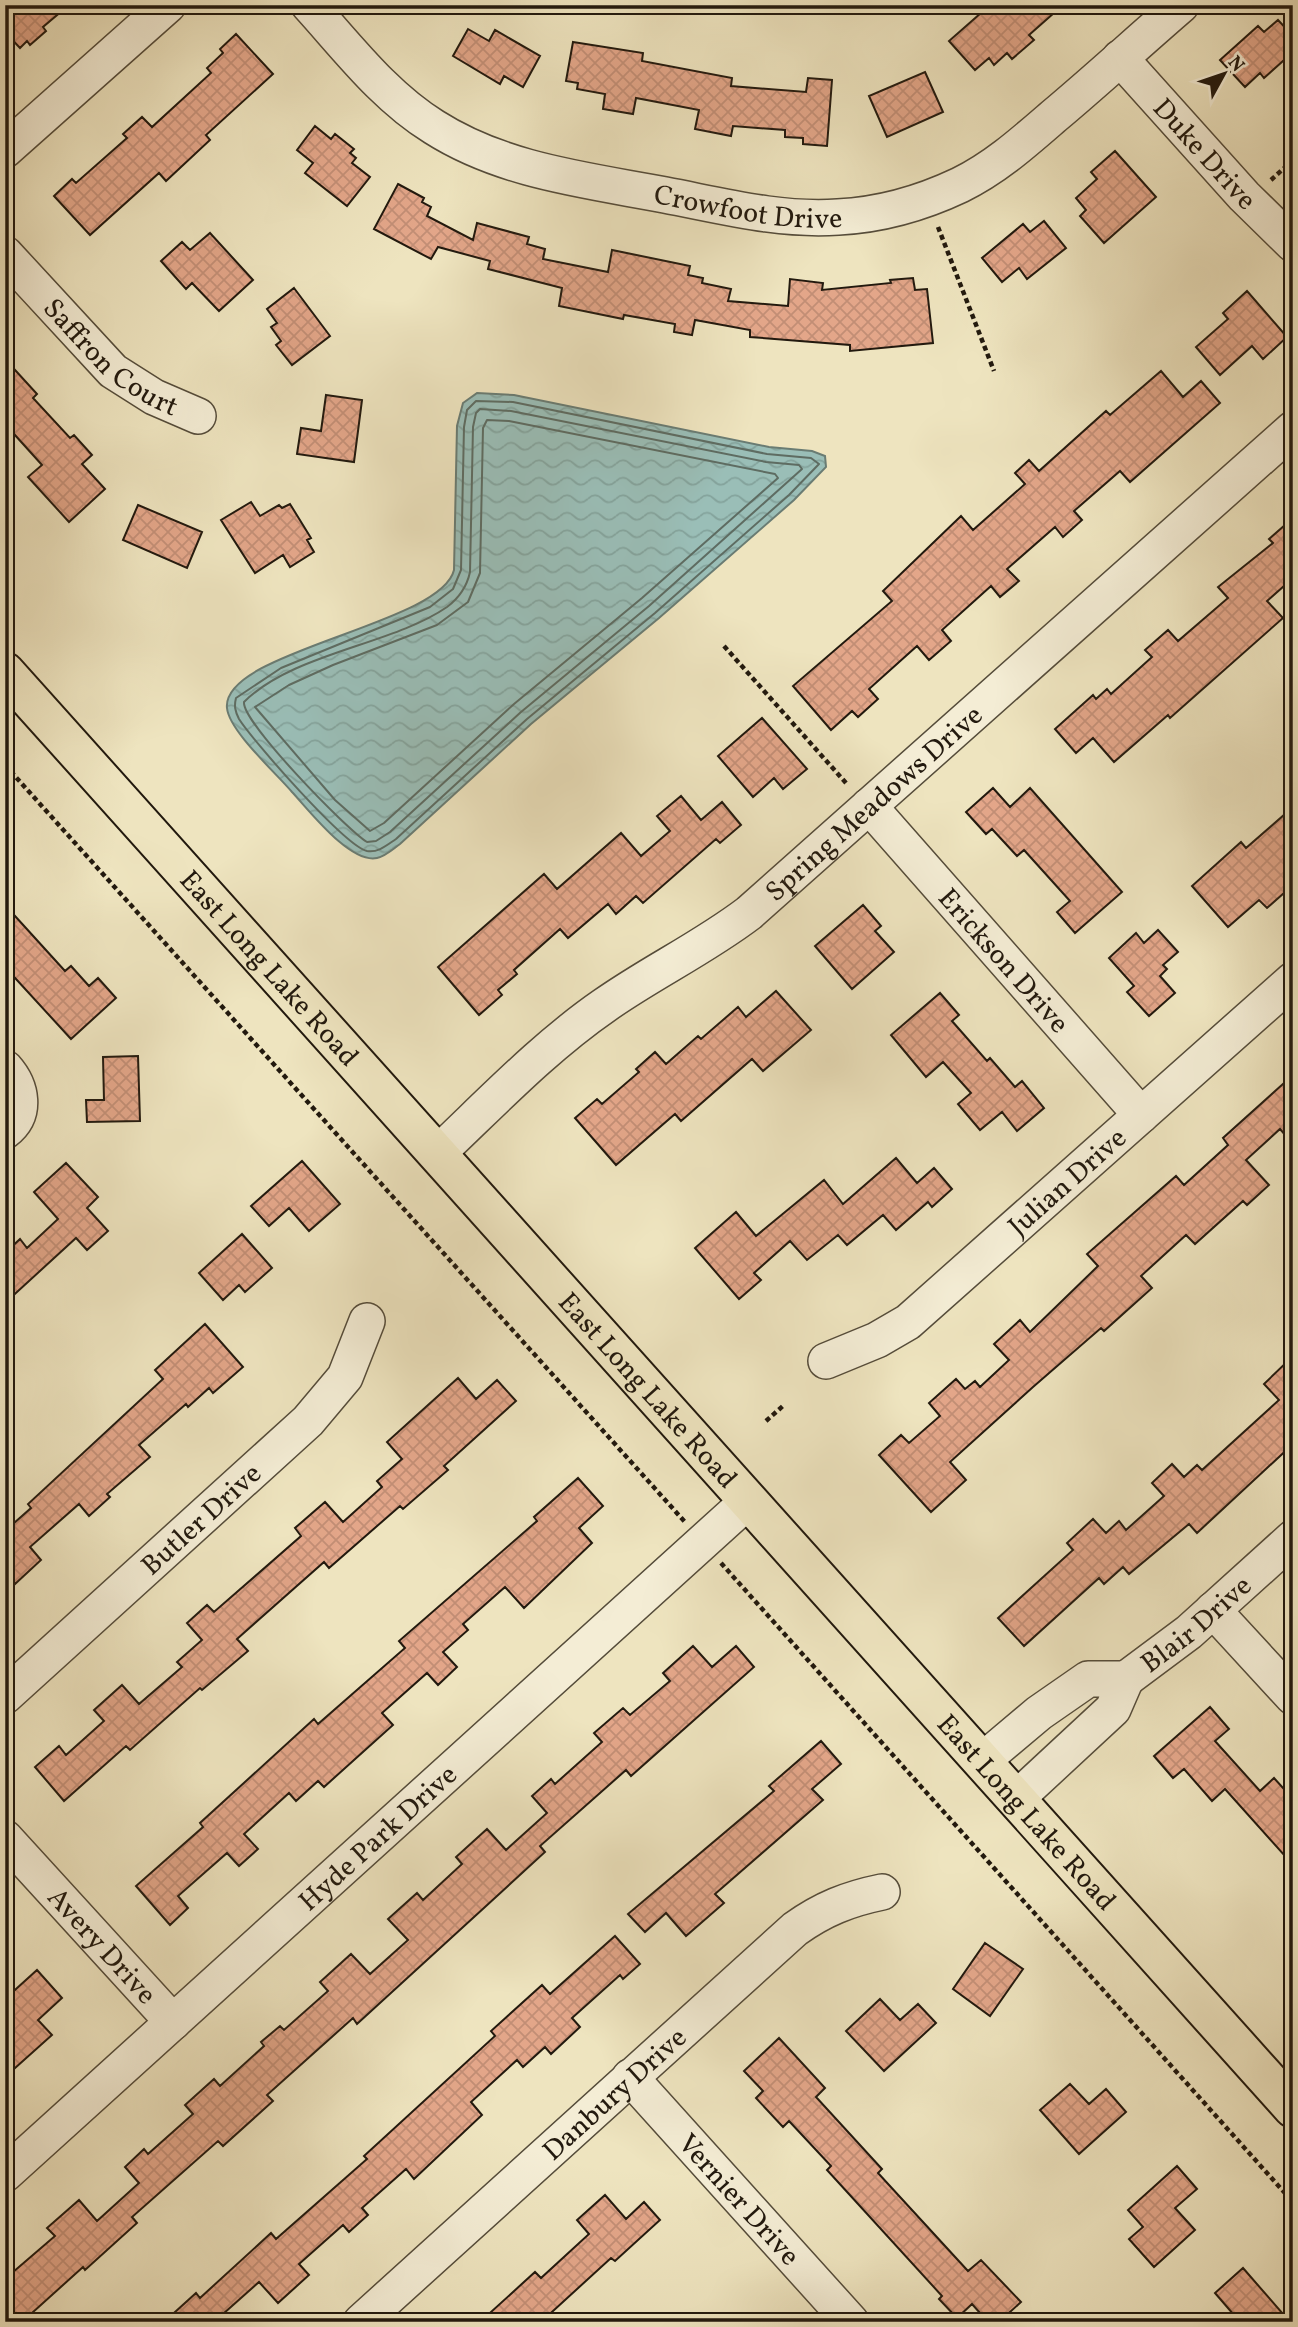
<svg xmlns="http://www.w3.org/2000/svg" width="1298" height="2327" font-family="Vollkorn,serif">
<defs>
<pattern id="water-waves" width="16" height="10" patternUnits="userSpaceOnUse" patternTransform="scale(1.75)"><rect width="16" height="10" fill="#9abeb7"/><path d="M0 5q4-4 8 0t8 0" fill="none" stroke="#84a39c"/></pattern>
<pattern id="building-cross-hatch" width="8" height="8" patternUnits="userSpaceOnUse" patternTransform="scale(1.75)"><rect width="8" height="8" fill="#e3a689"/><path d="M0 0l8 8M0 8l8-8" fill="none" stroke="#c28e75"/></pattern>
</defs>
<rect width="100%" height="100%" fill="#eee4bf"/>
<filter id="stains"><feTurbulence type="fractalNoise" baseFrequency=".00286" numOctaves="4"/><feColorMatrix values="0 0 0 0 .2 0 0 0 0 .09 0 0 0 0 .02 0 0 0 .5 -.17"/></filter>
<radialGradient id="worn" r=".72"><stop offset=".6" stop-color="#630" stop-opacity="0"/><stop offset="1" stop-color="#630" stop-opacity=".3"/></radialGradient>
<path fill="url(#water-waves)" stroke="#6a7c73" stroke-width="2" d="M477 393 514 395 769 447 812 451 825 456 826 467 794 500 659 618 531 724 400 844C393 849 386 856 377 858 350 864 309 810 292 792 277 774 229 731 227 708 221 651 441 625 454 570L457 426 463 403Z"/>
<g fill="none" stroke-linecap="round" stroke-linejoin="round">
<path stroke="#5e6c62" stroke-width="2" d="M476 401 513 402 767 454 811 458 819 464 789 495 655 613 527 719 396 839C387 845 378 853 367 851 345 846 253 741 239 719 235 711 234 706 236 698L281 668 430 607 453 589 461 570 464 427 467 410Z
M480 409 511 411 766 462 799 465 802 469 649 606 521 712 390 832 376 841 367 842C346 829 242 722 244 702 293 653 392 645 447 607 459 598 467 586 470 572L473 427 476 413Z
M487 420 509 421 775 474 778 478 642 598 514 704 384 823 370 831 335 800 255 707 289 685 333 665 437 625 468 602 480 573 483 428Z"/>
</g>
<path fill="url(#building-cross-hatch)" stroke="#22190e" stroke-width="2" d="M5 5H69L43 27 46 31 30 45 27 41 20 48 5 32Z
M990 5H1063L1029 35 1034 40 1012 59 1007 53 994 65 989 58 975 70 949 41Z
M1278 20 1293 36V52L1264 78 1260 73 1245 87 1220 60 1258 26 1264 32Z
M468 29 489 41 495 30 540 56 523 87 504 76 500 84 453 56Z
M236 34 273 74 206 135 210 140 166 181 159 173 90 235 54 196 72 179 76 183 127 138 123 134 142 117 152 127 211 73 207 68 223 53 220 49Z
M573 42 643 53 642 61 732 78 731 86 806 92 808 78 832 80 827 146 803 144V138L785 137V130L733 126 731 136 695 129 699 110 636 98 633 114 603 109 605 94 577 89 578 83 566 81Z
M925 72 943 112 887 137 869 96Z
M315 126 331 139 335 134 354 149 350 153 356 158 352 163 370 177 347 206 305 173 313 163 297 150Z
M1115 151 1156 197 1104 243 1080 216 1086 210 1076 198 1097 179 1091 172Z
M398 184 424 198 422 202 431 207 427 216 473 240 477 223 529 237 527 244 545 249 543 259 608 272 612 250 690 266 688 275 703 278 702 283 731 289 728 301 788 306 790 279 823 283 822 290 891 283 890 280 913 278 915 290 927 289 933 343 850 351V345L750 337V330L695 320 692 335 674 332 675 324 624 315 623 319 559 306 562 288 488 269 490 261 438 247 431 259 374 229Z
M1044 221 1066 248 1027 279 1019 268 1002 282 982 258 1023 224 1030 232Z
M210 233 253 280 219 311 192 283 186 289 161 261 182 242 190 250Z
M294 288 330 336 292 365 276 345 281 341 271 327 277 323 267 309Z
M1247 291 1287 337 1263 359 1252 346 1220 375 1196 347 1228 319 1223 313Z
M5 359 37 394 33 398 70 438 74 435 92 455 82 464 105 489 69 522 28 477 42 465 5 424Z
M1161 371 1183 397 1201 381 1220 403 1130 482 1120 471 1074 511 1082 520 1063 537 1055 527 1007 569 1019 581 1000 597 991 586 942 630 951 641 929 660 917 646 869 689 878 699 858 717 852 711 831 730 793 686 892 601 883 591 961 516 973 530 1025 484 1015 473 1029 460 1039 471 1106 411 1110 415Z
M326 395 362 400 354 462 297 454 301 428 321 431Z
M251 502 260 516 279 505 282 508 290 504 311 538 307 540 314 552 290 567 283 555 255 573 221 520Z
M138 505 202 532 187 568 123 540Z
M1293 518V578L1267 601 1283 618 1170 718 1168 715 1114 762 1093 738 1076 753 1055 729 1093 695 1096 699 1107 689 1111 694 1152 657 1145 650 1168 630 1178 641 1228 598 1218 587 1273 543 1269 539Z
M762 718 807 769 783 789 774 778 753 797 718 756Z
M993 788 1010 807 1030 788 1122 892 1075 933 1057 912 1070 901 1024 850 1017 856 992 829 986 834 966 812Z
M681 796 701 820 722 802 741 825 720 843 716 839 643 903 636 896 616 914 608 904 568 938 560 929 514 970 517 974 498 990 502 995 479 1015 438 967 544 874 557 889 621 833 641 856 670 831 657 816Z
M1293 807V885L1267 908 1259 900 1228 927 1192 886 1241 842 1246 848Z
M5 905 65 971 71 966 89 986 98 978 116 998 71 1039 5 967Z
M863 905 881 926 875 931 894 952 852 989 815 946Z
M1158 930 1178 952 1163 965 1167 969 1160 976 1175 993 1149 1016 1127 992 1134 986 1109 958 1136 933 1144 943Z
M776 991 811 1030 763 1071 752 1059 681 1121 675 1114 616 1165 575 1118 597 1099 602 1104 639 1072 636 1069 655 1052 666 1064 698 1036 701 1039 738 1007 746 1017Z
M940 993 959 1015 952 1021 987 1061 990 1058 1015 1087 1022 1081 1044 1108 1017 1131 1002 1112 980 1130 958 1104 971 1093 943 1062 926 1077 891 1035Z
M138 1056 140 1121 87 1122 86 1100H104L103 1057Z
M1293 1075V1144L1280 1129 1246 1160 1269 1185 1247 1205 1243 1201 1195 1244 1186 1235 1141 1276 1152 1288 1104 1331 1101 1328 1033 1387 950 1462 966 1480 931 1512 879 1455 901 1435 909 1443 940 1416 929 1403 956 1379 965 1389 975 1381 980 1387 1009 1360 994 1344 1020 1320 1030 1332 1098 1266 1087 1254 1176 1176 1184 1185 1228 1145 1223 1138Z
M896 1158 917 1183 934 1168 952 1189 932 1207 928 1202 896 1230 883 1215 847 1245 838 1235 807 1260 790 1241 754 1273 761 1280 739 1299 695 1248 736 1212 756 1236 824 1180 843 1204Z
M302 1161 340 1204 309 1231 289 1208 269 1226 251 1206Z
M66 1163 98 1197 87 1208 108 1231 87 1250 76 1238 5 1303V1253L20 1239 27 1248 58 1219 34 1192Z
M242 1234 272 1268 245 1292 239 1285 223 1300 199 1273Z
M205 1324 243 1367 213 1393 209 1388 188 1407 186 1404 139 1445 150 1457 107 1494 110 1497 89 1516 79 1504 30 1547 41 1560 15 1584 5 1573V1531L31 1508 28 1504 163 1379 155 1370Z
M1293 1356V1444L1197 1533 1189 1524 1129 1574 1123 1567 1104 1584 1099 1578 1024 1646 998 1618 1073 1550 1067 1543 1093 1519 1106 1533 1119 1521 1126 1530 1164 1496 1152 1483 1172 1464 1184 1477 1197 1465 1202 1470 1279 1400 1264 1384Z
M458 1378 476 1399 497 1380 516 1401 444 1466 448 1470 403 1509 400 1506 329 1568 324 1562 237 1639 248 1651 202 1690 200 1688 130 1750 126 1746 64 1801 35 1767 59 1746 66 1755 104 1721 94 1710 122 1685 139 1704 182 1667 177 1662 202 1640 187 1623 207 1605 214 1612 301 1536 295 1528 325 1502 343 1522 382 1487 377 1481 402 1459 387 1442Z
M578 1478 603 1506 579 1528 592 1543 524 1608 505 1587 463 1624 468 1630 443 1652 457 1667 438 1685 427 1673 382 1713 393 1725 324 1787 318 1781 296 1801 289 1793 244 1834 258 1849 239 1866 227 1853 178 1896 188 1908 170 1925 136 1886 203 1827 200 1823 314 1719 318 1724 405 1648 399 1641 537 1521 534 1517Z
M693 1646 712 1667 736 1646 754 1667 631 1776 626 1770 540 1846 545 1852 357 2024 353 2018 267 2095 273 2101 223 2146 218 2141 132 2217 137 2223 85 2270 83 2267 22 2322H5V2279L55 2236 47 2228 79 2200 97 2221 139 2183 125 2167 144 2149 148 2154 193 2114 185 2105 214 2079 220 2086 264 2046 261 2042 280 2026 284 2030 328 1991 320 1982 351 1954 370 1974 408 1940 388 1919 417 1893 423 1900 462 1864 456 1857 487 1829 506 1850 547 1813 532 1796 551 1779 555 1784 602 1742 594 1733 623 1708 630 1715 670 1681 663 1673Z
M1210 1707 1229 1729 1215 1741 1260 1791 1274 1778 1293 1799V1865L1225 1789 1212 1801 1184 1769 1173 1778 1154 1756Z
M821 1741 841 1764 812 1789 823 1800 715 1894 724 1903 686 1936 666 1913 645 1932 628 1914 774 1791 769 1786Z
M615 1936 640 1964 623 1979 620 1975 572 2018 580 2027 551 2054 545 2047 523 2067 517 2060 471 2102 482 2115 414 2179 406 2169 362 2208 368 2215 349 2232 343 2225 299 2264 309 2275 278 2303 259 2282 214 2322H164L196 2293 200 2298 271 2233 276 2239 367 2159 364 2156 495 2036 491 2031 542 1985 550 1994Z
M985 1943 1023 1969 990 2016 953 1989Z
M37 1970 62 1998 38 2020 52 2035 5 2077V1999Z
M880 1999 900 2020 918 2004 936 2023 884 2071 846 2031Z
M779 2038 825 2088 816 2097 882 2169 878 2173 968 2271 981 2260 1021 2302 999 2322H988L972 2304 957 2318 939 2299 942 2296 827 2170 831 2166 789 2121 783 2127 756 2098 763 2091 744 2071Z
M1070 2084 1089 2104 1106 2089 1126 2112 1079 2154 1040 2110Z
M1177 2166 1197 2189 1175 2208 1195 2230 1154 2267 1129 2239 1143 2227 1128 2210Z
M605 2195 626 2219 644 2202 660 2220 615 2261 611 2258 541 2322H480L535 2272 541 2278 589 2234 577 2220Z
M1243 2268 1290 2322H1240L1215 2293Z"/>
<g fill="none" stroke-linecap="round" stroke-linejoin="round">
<g stroke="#554c3a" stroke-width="38">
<g id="minor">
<path id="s1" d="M309 5C348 48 384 96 434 127 503 171 586 180 665 195 723 206 779 221 838 217 880 215 922 203 960 185 995 168 1024 142 1054 116 1097 80 1138 42 1181 5"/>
<path id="s2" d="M1120 58 1244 196 1293 244"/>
<path d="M5 150 168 5"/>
<path id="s3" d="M5 254 113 371 154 397 198 416"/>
<path id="s4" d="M869 806 1141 1115"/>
<path d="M5 1068C22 1087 27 1114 5 1131"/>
<path id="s5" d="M437 1154C491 1103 544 1047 605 1005 652 972 703 948 749 913L1293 429"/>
<path id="s6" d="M826 1361 877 1340 908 1322 1293 980"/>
<path d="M1213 1610 1293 1697"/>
<path id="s7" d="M1126 1679 1189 1632 1293 1538"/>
<path id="s8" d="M5 1696 308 1421 345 1377 367 1321"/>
<path d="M982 1761 1039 1713 1088 1679H1126L1113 1709 1016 1799"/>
<path id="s9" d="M5 1838 173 2022"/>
<path id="s10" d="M630 2077 851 2322"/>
<path id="s11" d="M5 2174 748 1501"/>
<path id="s12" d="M361 2322 795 1929C823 1909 848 1899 882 1892"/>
</g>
</g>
<g stroke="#22190e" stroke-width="42">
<g id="major">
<path id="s13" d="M5 672 1293 2108"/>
</g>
</g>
<path stroke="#22190e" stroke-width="4.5" stroke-dasharray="5 3.5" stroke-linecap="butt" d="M1271 180 1293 160
M938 227 994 371
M724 646 846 783
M5 765 685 1522
M766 1421 784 1405
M721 1563 1293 2202"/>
<use href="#minor" stroke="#f4edd5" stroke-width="35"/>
<use href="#major" stroke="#eee4bf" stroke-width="38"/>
</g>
<g text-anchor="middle" stroke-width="6" stroke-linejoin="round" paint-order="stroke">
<g font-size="28" fill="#22190e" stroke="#f4edd5">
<text dy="10" stroke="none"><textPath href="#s2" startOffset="128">Duke Drive</textPath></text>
<text dy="10" stroke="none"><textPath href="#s1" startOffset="502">Crowfoot Drive</textPath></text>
<text dy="10" stroke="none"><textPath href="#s3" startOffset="149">Saffron Court</textPath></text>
<text dy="10" stroke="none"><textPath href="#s5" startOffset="562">Spring Meadows Drive</textPath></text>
<text dy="10" stroke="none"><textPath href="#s4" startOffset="205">Erickson Drive</textPath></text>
<text dy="10" stroke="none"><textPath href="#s13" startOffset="397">East Long Lake Road</textPath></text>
<text dy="10" stroke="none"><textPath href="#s6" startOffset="303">Julian Drive</textPath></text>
<text dy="10" stroke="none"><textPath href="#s13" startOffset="964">East Long Lake Road</textPath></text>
<text dy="10" stroke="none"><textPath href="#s8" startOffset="264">Butler Drive</textPath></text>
<text dy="10" stroke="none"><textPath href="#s7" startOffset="89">Blair Drive</textPath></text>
<text dy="10" stroke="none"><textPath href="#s13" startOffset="1531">East Long Lake Road</textPath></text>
<text dy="10" stroke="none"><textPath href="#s11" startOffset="502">Hyde Park Drive</textPath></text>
<text dy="10" stroke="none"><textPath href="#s9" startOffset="145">Avery Drive</textPath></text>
<text dy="10" stroke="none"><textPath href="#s12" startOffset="341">Danbury Drive</textPath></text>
<text dy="10" stroke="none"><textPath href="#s10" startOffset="164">Vernier Drive</textPath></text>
</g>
</g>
<rect width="1298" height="2327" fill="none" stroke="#eee4bf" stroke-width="28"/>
<rect x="7" y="7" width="1284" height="2313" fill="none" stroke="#22190e" stroke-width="3.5"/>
<rect x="14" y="14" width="1270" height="2299" fill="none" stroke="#22190e" stroke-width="2"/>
<g transform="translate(1224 74) rotate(50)" stroke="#f4edd5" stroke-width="5" paint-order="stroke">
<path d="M0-5L12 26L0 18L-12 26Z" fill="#22190e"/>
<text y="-10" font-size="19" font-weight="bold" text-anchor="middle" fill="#22190e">N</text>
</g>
<rect width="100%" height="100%" filter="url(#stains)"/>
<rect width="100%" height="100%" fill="url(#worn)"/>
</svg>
